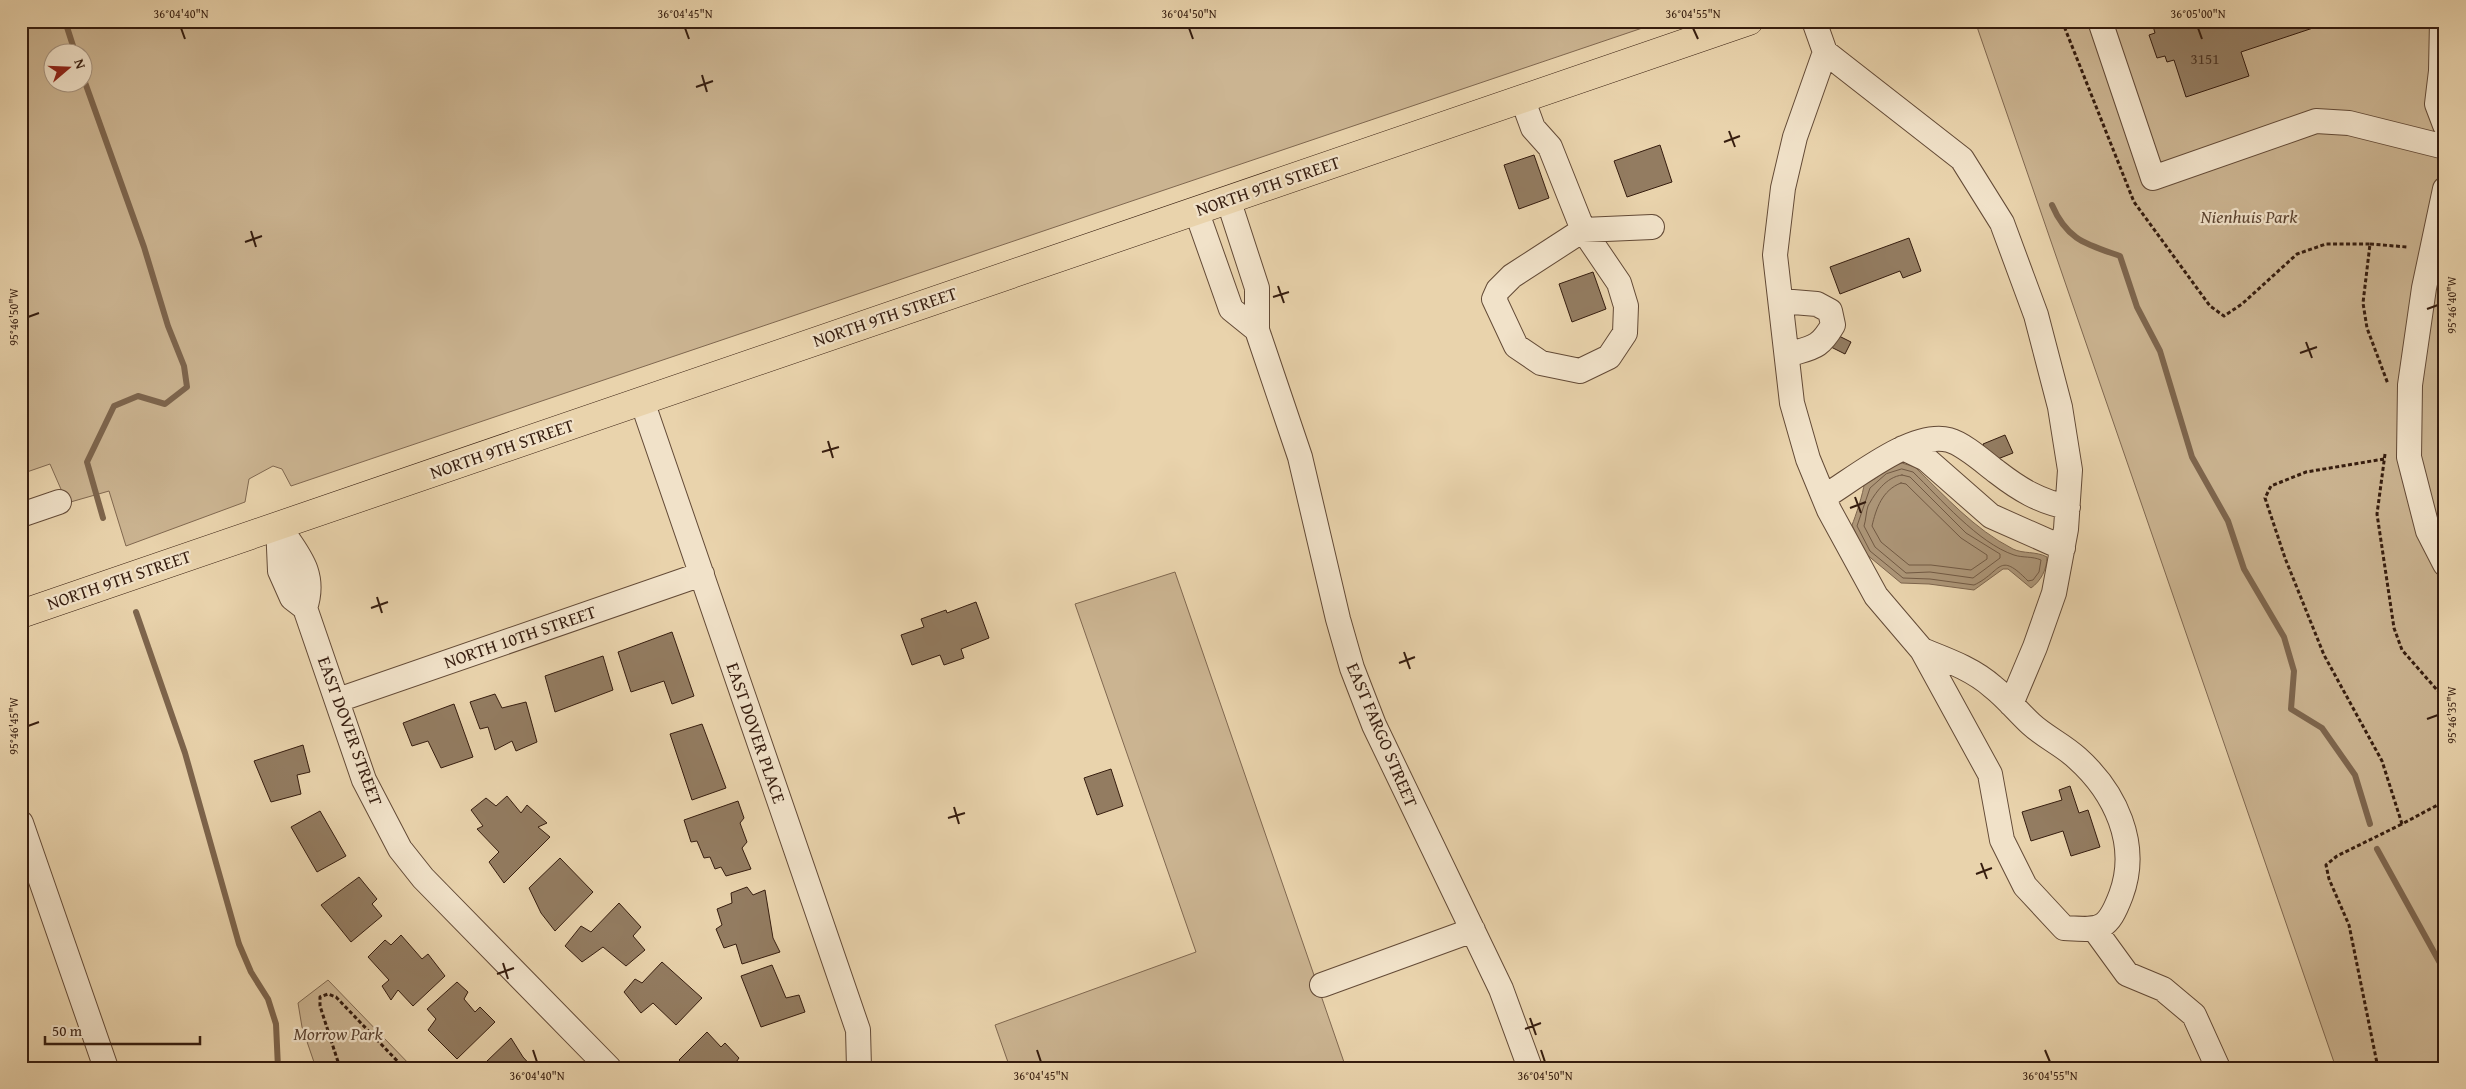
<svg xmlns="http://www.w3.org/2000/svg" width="2466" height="1089" font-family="'Gentium Book Plus',serif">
<rect width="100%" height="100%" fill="#e9d3ac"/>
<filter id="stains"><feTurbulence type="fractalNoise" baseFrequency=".004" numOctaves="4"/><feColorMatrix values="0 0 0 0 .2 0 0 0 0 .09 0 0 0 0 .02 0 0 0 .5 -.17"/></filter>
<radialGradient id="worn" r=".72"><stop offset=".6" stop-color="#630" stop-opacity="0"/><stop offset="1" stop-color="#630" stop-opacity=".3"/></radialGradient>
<path fill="#cbb491" stroke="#806850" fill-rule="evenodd" d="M21 21H1663L291 486 282 469 273 466 249 479 245 502 126 546 109 491 67 503 50 464 21 474ZM52 52H82V82H52Z
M1975 21H2445V1068H2336Z
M1175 572 1346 1068H1010L995 1025 1196 952 1075 604Z
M328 980 413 1068H316L302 1027 298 1003Z"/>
<path fill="#ac9577" stroke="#7d654d" d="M1902 463 1915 467C1946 497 1974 529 2013 549 2023 554 2036 551 2047 557 2047 569 2041 581 2031 588L2008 569H2003L1974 590 1929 584 1901 583 1866 554 1852 525C1855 518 1864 491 1864 484 1878 480 1886 466 1902 463Z"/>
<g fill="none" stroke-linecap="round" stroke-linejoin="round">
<path stroke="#715943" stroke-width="1" d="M1902 469 1913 472C1940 498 1978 543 2014 555 2023 558 2032 556 2041 560L2039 572 2033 580 2028 581C1998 550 2002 572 1974 585L1930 579 1903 578 1870 551 1857 526 1870 488 1886 474Z
M1902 475 1910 477 1966 533 2000 554V558L1973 578 1930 572 1906 573 1875 547 1864 526C1866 520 1866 512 1868 506 1875 493 1886 477 1902 475Z
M1901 483 1906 484 1961 538 1987 555V559L1971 570 1931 565H1909L1881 542 1872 526C1876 509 1882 490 1901 483Z"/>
<path stroke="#7d654d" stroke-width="6" d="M65 21 75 52
M82 74 144 247 168 326 184 366 187 387 165 404 138 396 114 406 87 462 103 518
M2052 205C2067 240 2086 244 2120 256L2137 307 2160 351 2192 457 2228 521 2244 569 2284 637 2294 671 2291 709 2322 728 2355 775 2370 824
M136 612 185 753 239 944 251 972 268 999 276 1024 278 1068
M2377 849 2445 972"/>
</g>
<path fill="#937c61" stroke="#361d0f" d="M2160 21H2334L2241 52 2249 76 2186 97 2174 60 2167 62 2165 56 2157 58 2149 35 2155 33 2153 26 2160 23Z
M1660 145 1672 182 1627 197 1614 161Z
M1534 155 1549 198 1519 209 1504 165Z
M1909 238 1921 271 1903 278 1900 271 1840 294 1830 267Z
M1593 272 1606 309 1572 322 1559 284Z
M1837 335 1851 342 1845 354 1831 347Z
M2005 435 2013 453 1990 462 1983 444Z
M976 602 989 638 961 649 964 658 944 665 940 655 912 665 901 635 924 627 921 619 946 610 947 613Z
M672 632 694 696 672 704 664 681 631 692 618 652Z
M603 656 613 690 555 712 545 676Z
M495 694 502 708 526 702 537 742 516 751 512 741 495 750 488 727 480 729 470 702Z
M454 704 473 757 441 768 428 741 412 746 403 723Z
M702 724 726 788 692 800 670 734Z
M303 745 310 772 297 775 301 794 271 802 254 761Z
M1111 769 1123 806 1097 815 1084 778Z
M2070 786 2079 813 2088 810 2100 847 2071 856 2063 831 2031 841 2022 812 2062 800 2059 790Z
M507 796 521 813 527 805 547 823 538 827 550 837 504 883 489 862 499 852 477 829 483 826 471 810 486 798 496 806Z
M738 801 744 818 740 823 747 842 742 848 751 869 726 876 721 867 715 869 710 857 704 858 697 841 691 842 684 820Z
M320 811 346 856 317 872 291 827Z
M560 858 593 892 555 931 541 913 529 888Z
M359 877 377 899 372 904 382 916 351 942 321 905Z
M747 887 753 895 765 890 773 938 780 952 742 964 736 944 724 948 716 929 722 925 717 909 732 903 731 893Z
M619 903 641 927 633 936 645 950 626 966 603 947 582 962 565 946 581 926 591 932Z
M401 935 422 959 428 954 445 976 413 1006 398 990 391 1000 382 986 389 980 368 957 385 940 391 945Z
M662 962 702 998 676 1025 653 1003 641 1013 624 992 635 979 642 983Z
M772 965 786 998 799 995 805 1012 761 1027 741 976Z
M457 982 468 992 464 999 475 1012 480 1007 495 1022 457 1059 428 1030 436 1019 427 1009Z
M707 1032 721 1047 725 1043 739 1058 734 1065 737 1068H686L679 1060Z
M511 1038 523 1057 533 1068H492L486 1062Z"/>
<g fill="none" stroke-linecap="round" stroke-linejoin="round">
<g stroke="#634a36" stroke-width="26">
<path id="minor" d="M1814 21 1825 52 1795 137 1783 188 1775 255 1792 403 1808 459 1829 510 1876 596 1922 650 1990 774 2002 840 2025 886 2064 928C2100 930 2107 932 2121 895 2140 844 2115 792 2077 758 2063 745 2045 737 2031 724 2018 712 2007 698 1993 687 1973 669 1947 660 1922 650
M2100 21 2153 178 2316 121 2349 123 2445 147
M2442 21 2441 71 2437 104 2445 125
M1825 52 1962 159 2002 223 2036 315 2060 407 2070 470 2066 529 2054 593 2035 647 2011 704
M1522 98 1533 128 1550 147 1583 230 1619 283 1626 306 1625 333 1609 357 1580 371 1541 363 1516 346 1494 299 1498 290 1512 276 1583 230 1652 227
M2445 189 2424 288 2410 385 2409 457 2428 531 2445 564
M1228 199 1257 288V330L1300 457 1338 619 1352 668 1374 725 1501 989 1530 1068
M1196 210 1231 309 1257 330
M1781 301 1817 304 1830 311 1833 325C1819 349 1813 347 1787 355
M642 401 858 1030 859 1068
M1903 448 1926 459 1991 516 2063 548
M1824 497C1854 479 1913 430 1949 440 1964 444 1985 463 1997 472 2019 489 2040 502 2068 507
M21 515 59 502
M278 525 280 571 292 598 305 608 364 780 400 849 423 878 609 1068
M278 525C297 554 317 572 305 608
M338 700 702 574
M21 823 106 1068
M2095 930 2127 974 2163 989 2194 1015 2218 1068
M1322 985 1473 930"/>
</g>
<g stroke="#361d0f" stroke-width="29">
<path id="major" d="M21 614 1749 21"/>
</g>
<path stroke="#361d0f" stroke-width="3" stroke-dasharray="4 2.5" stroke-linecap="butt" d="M2062 21 2134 202 2210 306 2224 316 2242 304 2297 254 2326 244H2370L2363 303 2367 328 2388 384
M2370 244 2407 247
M2385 454 2377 514 2394 628 2402 650 2445 699
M2384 459 2306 472 2271 486 2265 498 2285 558 2324 655 2382 761 2402 824 2445 801
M340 1068 320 1006V997L328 994 336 997 404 1068
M2378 1068 2349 925 2329 879 2326 865 2337 856 2402 824"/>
<use href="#minor" stroke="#f1e2c9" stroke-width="24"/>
<use href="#major" stroke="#e9d3ac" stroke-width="28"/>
</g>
<path fill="none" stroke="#361d0f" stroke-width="2" d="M181 28 185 39M685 28 689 39M1189 28 1193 39M1693 28 1698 39M2198 28 2202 39M702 75 707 92M696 87 713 81M1729 131 1735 147M1724 142 1740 136M251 231 256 247M245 242 262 236M1278 286 1284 303M1273 297 1289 292M2427 309 2438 305M28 317 39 313M2306 342 2312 358M2300 353 2317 347M828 441 833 458M822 452 839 447M1855 497 1861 513M1850 508 1866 502M377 597 382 613M371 608 388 602M1404 652 1410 669M1399 663 1415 657M2427 719 2438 715M28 726 39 722M954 807 959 824M948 818 965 813M1981 863 1987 879M1976 874 1992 868M503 963 508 979M497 974 514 968M1530 1018 1536 1035M1525 1029 1541 1023M533 1050 537 1062M1037 1050 1041 1062M1541 1050 1545 1062M2045 1050 2050 1062"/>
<g text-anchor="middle" stroke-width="4.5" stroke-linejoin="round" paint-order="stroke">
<g font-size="15" fill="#4d3524">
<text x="2205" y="64">3151</text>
</g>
<g font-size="18" fill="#361d0f" stroke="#f1e2c9">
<text transform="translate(1268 186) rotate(-19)" y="6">NORTH 9TH STREET</text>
<text transform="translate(885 317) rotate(-19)" y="6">NORTH 9TH STREET</text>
<text transform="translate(502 449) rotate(-19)" y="6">NORTH 9TH STREET</text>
<text transform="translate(119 580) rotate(-19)" y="6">NORTH 9TH STREET</text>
<text transform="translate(520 637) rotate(-19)" y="6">NORTH 10TH STREET</text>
<text transform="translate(350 731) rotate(70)" y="6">EAST DOVER STREET</text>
<text transform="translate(756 733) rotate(71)" y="6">EAST DOVER PLACE</text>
<text transform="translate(1382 735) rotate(67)" y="6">EAST FARGO STREET</text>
</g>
<g font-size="18" font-style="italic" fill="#5b4330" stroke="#f1e2c9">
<text x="2249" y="223">Nienhuis Park</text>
<text x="338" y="1040">Morrow Park</text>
</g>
</g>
<rect width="2466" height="1089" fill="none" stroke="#e9d3ac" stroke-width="55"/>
<g transform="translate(68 68) rotate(71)"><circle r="24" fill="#f1e2c9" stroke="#a6937f"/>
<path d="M0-4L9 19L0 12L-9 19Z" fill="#8f2418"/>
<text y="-8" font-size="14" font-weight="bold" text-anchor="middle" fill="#361d0f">N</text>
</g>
<path d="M45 1036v8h155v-8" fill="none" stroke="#361d0f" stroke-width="2.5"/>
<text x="52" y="1036" font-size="15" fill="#361d0f" stroke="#f1e2c9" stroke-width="4" paint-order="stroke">50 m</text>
<rect x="28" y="28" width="2410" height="1034" fill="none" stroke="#361d0f" stroke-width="2"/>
<g font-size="12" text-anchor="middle" fill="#361d0f">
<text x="181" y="18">36°04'40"N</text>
<text x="685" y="18">36°04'45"N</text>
<text x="1189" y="18">36°04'50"N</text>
<text x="1693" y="18">36°04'55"N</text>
<text x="2198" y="18">36°05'00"N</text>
<text transform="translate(2452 305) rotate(-90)" y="4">95°46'40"W</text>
<text transform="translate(14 317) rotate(-90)" y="4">95°46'50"W</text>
<text transform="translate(2452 715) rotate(-90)" y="4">95°46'35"W</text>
<text transform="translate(14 726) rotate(-90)" y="4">95°46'45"W</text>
<text x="537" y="1080">36°04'40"N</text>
<text x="1041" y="1080">36°04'45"N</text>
<text x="1545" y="1080">36°04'50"N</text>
<text x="2050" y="1080">36°04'55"N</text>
</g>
<rect width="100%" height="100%" filter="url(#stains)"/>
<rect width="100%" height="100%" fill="url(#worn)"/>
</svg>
